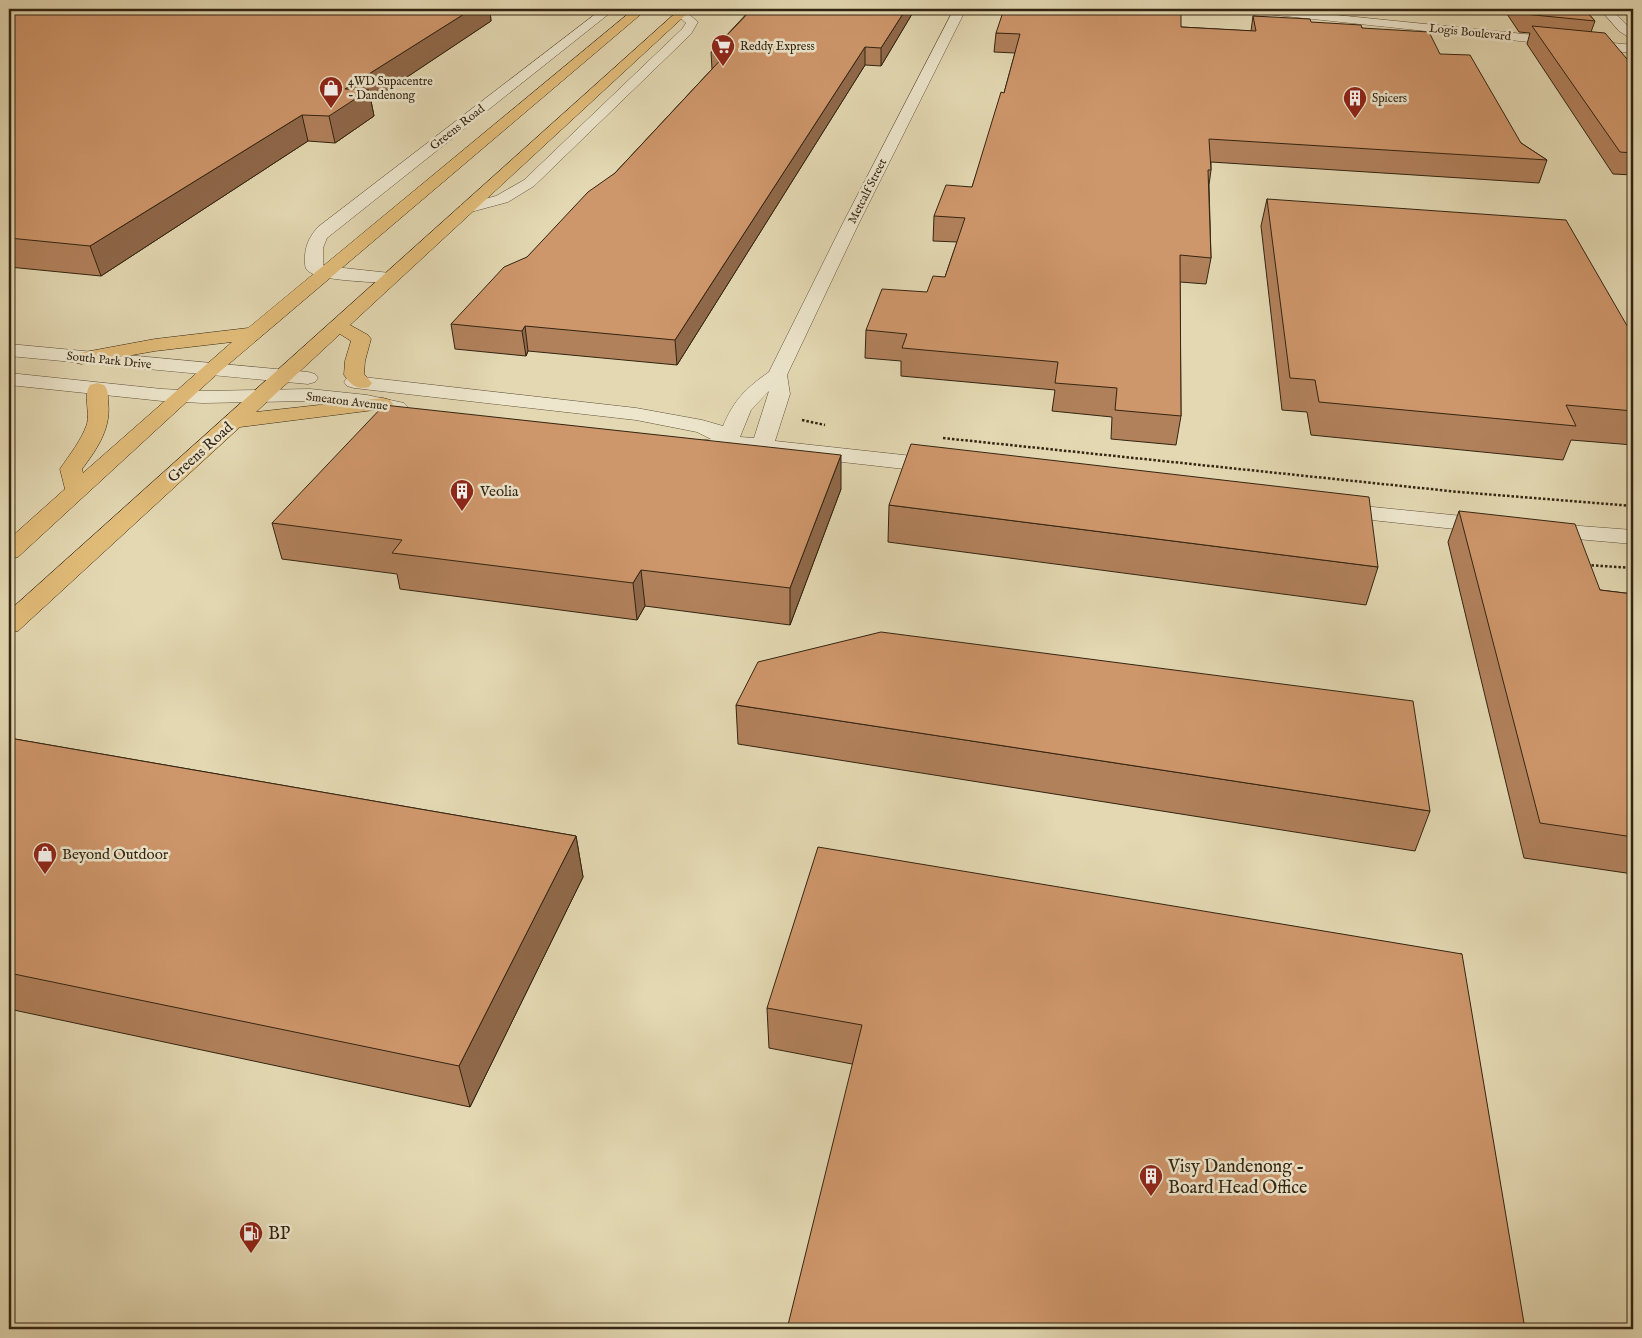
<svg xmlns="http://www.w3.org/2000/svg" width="1642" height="1338" font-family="'IM FELL English',serif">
<rect width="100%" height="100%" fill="#e3d8b2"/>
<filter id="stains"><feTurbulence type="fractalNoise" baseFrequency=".004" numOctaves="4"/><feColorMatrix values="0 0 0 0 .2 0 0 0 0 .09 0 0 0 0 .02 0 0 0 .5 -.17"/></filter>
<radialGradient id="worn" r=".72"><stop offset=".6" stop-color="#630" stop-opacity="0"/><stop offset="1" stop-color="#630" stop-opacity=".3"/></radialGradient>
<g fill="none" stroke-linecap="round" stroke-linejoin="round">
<g stroke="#5f5139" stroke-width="1">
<path id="street" d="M602 9H615L327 238 323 248V265L325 266 390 273 396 274 399 278 396 282 390 283C374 282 316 281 307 270 304 266 305 259 305 255 306 243 311 235 318 227Z
M954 9H966L859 223 787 375 790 394 775 441 940 459 948 461 951 466 948 471 940 473 727 449 707 454 688 456 680 454 677 449 680 444 711 439 697 432 636 420 354 388 347 386 344 382 347 378 354 376 636 408 702 420 723 426C734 400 746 388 769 372L843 223ZM769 391 754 438 740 437 751 410Z
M1241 9H1277L1633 45V53L1247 12Z
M1600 9H1611L1633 31V40L1619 31Z
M681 10 685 11 698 22 691 34 534 186 508 202 467 213 461 211 459 208 461 205 496 196 524 180 682 29 686 23 675 13Z
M9 344 308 372 315 374 318 378 315 382 308 384 9 356Z
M9 373 162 389 203 391 310 389 367 395 404 403 408 407 404 411 397 413 367 407 310 401 203 403 162 401 9 385Z
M1333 503 1492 519 1500 521 1504 526 1500 531 1492 533 1325 515 1321 510 1325 505Z
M1540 523 1633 530V544L1531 535 1528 530 1531 525Z"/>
</g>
<g stroke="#332411" stroke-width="1">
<path id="primary" d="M634 9H647L217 374 18 557 9 559V539L65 489 60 469C70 454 81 441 87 424 90 412 83 395 90 385L97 383 104 385C108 390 108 394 108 400 112 427 98 448 82 469L83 473 232 342 155 351 81 364 74 362 71 358 74 354 155 339 248 328Z
M680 9H692L350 325 368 335 371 339 365 361 364 374 372 383 369 387C357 390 351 385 344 375L345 361 351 341 340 334 256 412 383 398 390 400 393 404 390 408 240 427 18 631 9 633V611Z"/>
</g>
<path stroke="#332411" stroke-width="1" stroke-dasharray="2 1" stroke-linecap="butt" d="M1173 9 1224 14"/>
<path stroke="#332411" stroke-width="2.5" stroke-dasharray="2.5 2" stroke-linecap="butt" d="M802 420 825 425
M943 438 1459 492 1633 506
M1587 565 1633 568"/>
<use href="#street" fill="#ede6cd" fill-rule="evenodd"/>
<use href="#primary" fill="#e2bc79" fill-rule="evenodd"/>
</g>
<path fill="#b1815c" stroke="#332411" d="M9 9H493L490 11 491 21 371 101 374 116 335 143 308 141 101 276 9 267Z
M749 9H915L881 66 865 65 677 365 528 351 526 356 455 349 451 324 527 257 615 173 712 69 711 52 751 9Z
M1462 9H1584L1595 21 1591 32 1627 59H1633V175L1613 174 1527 44 1530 33 1519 32 1507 14 1463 11Z
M1253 16 1362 28 1440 54 1521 143 1547 160 1539 183 1211 162V170L1209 185 1211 258 1206 284 1180 282 1181 416 1176 445 1111 439 1112 417 1052 411 1055 390 901 376V361L865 358 866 330 927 292 945 277 957 242 933 241 934 216 972 187 1004 93 1015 53 994 52 996 33 1181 27 1251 31Z
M1267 199 1633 336V445L1571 440 1563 460 1311 435 1307 412 1282 410 1261 226Z
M841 489 790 625 645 606 637 620 400 589 397 574 282 559 272 523Z
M889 505 1378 567 1366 605 888 542Z
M1459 511 1600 590 1633 594V874L1524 858 1448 542Z
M736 705 1430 811 1415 851 738 744Z
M9 738 576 836 583 877 470 1107 9 1009Z
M1462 954 852 1064 769 1048 767 1008Z"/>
<path fill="#90694b" stroke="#332411" d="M472 9H493L490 11 491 21 371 101 374 116 335 143 329 116 345 89Z
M906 9H915L881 66V48Z
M865 47V65L677 365 675 340Z
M302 115 308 141 101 276 90 246Z
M525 326 528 351 526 356 522 331Z
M841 455V489L790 625V588Z
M641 570 645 606 637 620 633 583Z
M576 836 583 877 470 1107 459 1066Z"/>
<path fill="#ce966b" stroke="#332411" d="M9 9H472L345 89 369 90 329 116 302 115 90 246 9 238Z
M752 9H906L881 48 865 47 675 340 525 326 522 331 451 324 504 267 527 257 588 192 615 173 727 53 711 52Z
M1004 9H1181V27L1256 31 1253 16 1310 19 1311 22 1361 25 1362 28 1429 32 1440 54 1470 55 1521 143 1547 160 1209 139 1211 170H1208L1211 258 1180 255 1181 416 1115 410 1117 388 1055 383 1058 362 902 348 907 334 866 330 882 289 927 292 933 276 945 277 965 218 934 216 946 185 972 187 1001 92 1004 93 1020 34 996 33Z
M1520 9H1584L1595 21 1524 14Z
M1532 26 1605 33 1627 59H1633V153L1620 152Z
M1267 199 1566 220 1633 336V411L1566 405 1576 426 1319 402 1315 380 1290 378Z
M384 405 841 455 790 588 641 570 633 583 392 553 402 540 272 523Z
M911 444 1369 497 1378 567 889 505Z
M1459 511 1575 524 1600 590 1633 594V837L1540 823Z
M881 632 1413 701 1430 811 736 705 758 662Z
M9 738 576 836 459 1066 9 973Z
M818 847 1462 954 1525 1329H787L862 1025 767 1008Z"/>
<defs>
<g id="supermarket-pin" transform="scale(1.25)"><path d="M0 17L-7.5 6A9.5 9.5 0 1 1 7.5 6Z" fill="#8f2418" stroke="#ede6cd"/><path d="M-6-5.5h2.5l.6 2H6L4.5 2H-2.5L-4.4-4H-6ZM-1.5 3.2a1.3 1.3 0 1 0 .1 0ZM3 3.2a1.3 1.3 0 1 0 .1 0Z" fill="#fff"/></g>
<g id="shop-pin" transform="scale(1.25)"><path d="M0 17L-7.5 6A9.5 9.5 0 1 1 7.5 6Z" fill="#8f2418" stroke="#ede6cd"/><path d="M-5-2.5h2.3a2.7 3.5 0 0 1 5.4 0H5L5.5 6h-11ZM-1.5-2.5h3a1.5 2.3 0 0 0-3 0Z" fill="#fff"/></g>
<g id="building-pin" transform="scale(1.25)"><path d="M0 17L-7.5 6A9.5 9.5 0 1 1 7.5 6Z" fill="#8f2418" stroke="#ede6cd"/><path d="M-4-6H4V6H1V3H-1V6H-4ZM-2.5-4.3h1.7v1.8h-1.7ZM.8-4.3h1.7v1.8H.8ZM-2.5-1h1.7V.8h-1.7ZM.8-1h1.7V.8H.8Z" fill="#fff"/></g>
<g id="fuel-pin" transform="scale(1.25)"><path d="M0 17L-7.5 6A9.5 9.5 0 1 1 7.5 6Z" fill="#8f2418" stroke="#ede6cd"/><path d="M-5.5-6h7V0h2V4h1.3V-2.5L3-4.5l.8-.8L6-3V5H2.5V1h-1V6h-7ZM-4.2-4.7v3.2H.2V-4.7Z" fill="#fff"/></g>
</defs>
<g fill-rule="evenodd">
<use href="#supermarket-pin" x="723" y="46"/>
<use href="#shop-pin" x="331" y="88"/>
<use href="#building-pin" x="1355" y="98"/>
<use href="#building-pin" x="462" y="491"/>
<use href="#shop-pin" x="45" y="854"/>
<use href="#building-pin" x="1151" y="1176"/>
<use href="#fuel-pin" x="251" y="1233"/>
</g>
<g text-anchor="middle" stroke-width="5" stroke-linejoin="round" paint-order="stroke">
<g font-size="12" fill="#332411" stroke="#ede6cd">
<text transform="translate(1470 32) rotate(6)" y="4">Logis Boulevard</text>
<text transform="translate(457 127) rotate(-38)" y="4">Greens Road</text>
<text transform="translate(867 191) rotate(-63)" y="4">Metcalf Street</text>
<text transform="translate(109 360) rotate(6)" y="4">South Park Drive</text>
<text transform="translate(347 401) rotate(7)" y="4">Smeaton Avenue</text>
</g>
<g font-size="12" fill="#332411" stroke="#ede6cd" text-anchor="start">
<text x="740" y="50">Reddy Express</text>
<text x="348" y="85">4WD Supacentre<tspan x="348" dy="14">- Dandenong</tspan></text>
<text x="1372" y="102">Spicers</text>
</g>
<g font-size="15" fill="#332411" stroke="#ede6cd">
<text transform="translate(200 452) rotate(-42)" y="5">Greens Road</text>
</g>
<g font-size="15" fill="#332411" stroke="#ede6cd" text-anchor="start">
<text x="480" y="496">Veolia</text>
<text x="62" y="859">Beyond Outdoor</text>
</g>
<g font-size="18" fill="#332411" stroke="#ede6cd" text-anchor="start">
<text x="1168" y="1172">Visy Dandenong -<tspan x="1168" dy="21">Board Head Office</tspan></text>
<text x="268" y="1239">BP</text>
</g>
</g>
<rect width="1642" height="1338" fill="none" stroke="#e3d8b2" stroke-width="30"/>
<rect x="10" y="10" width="1622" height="1318" fill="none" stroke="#332411" stroke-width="2.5"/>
<rect x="15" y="15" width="1612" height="1308" fill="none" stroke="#332411"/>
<rect width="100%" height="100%" filter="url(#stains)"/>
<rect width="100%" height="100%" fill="url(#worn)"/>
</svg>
